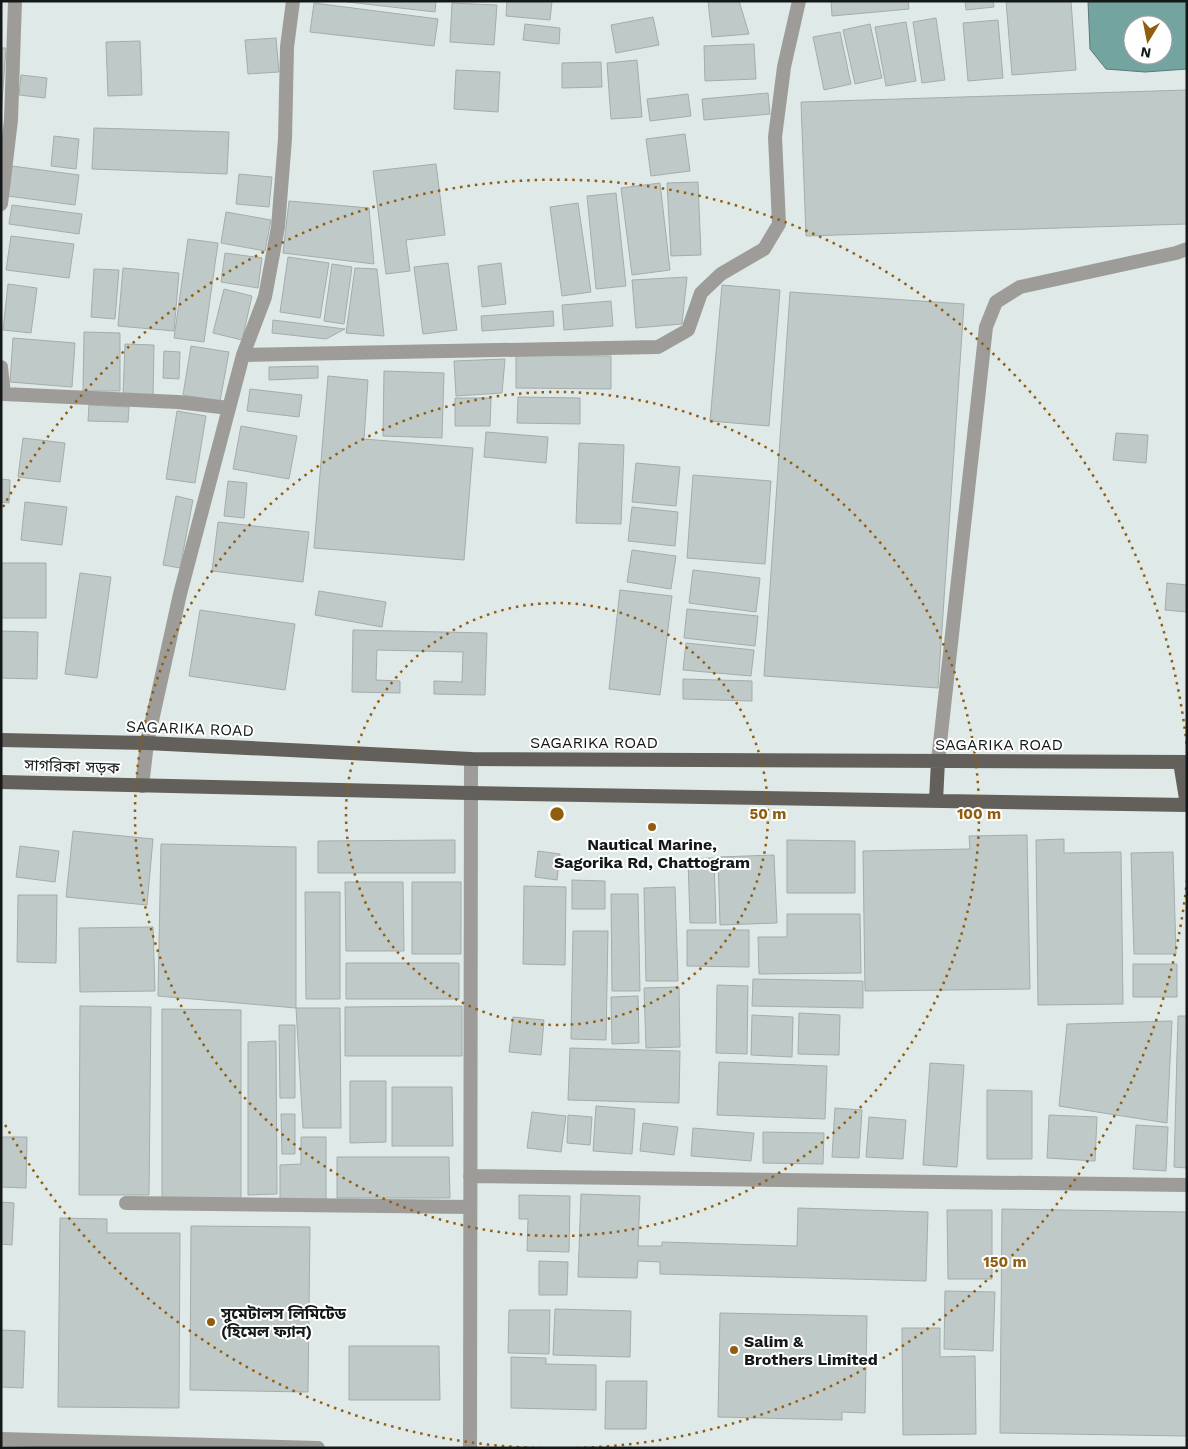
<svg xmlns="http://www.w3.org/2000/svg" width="1188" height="1449" font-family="'Work Sans','Noto Sans Bengali',sans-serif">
<rect width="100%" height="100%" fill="#dfe9e8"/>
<path fill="#74a4a0" stroke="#587a77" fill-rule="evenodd" d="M1088 1H1187V69L1145 72 1106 69 1090 49ZM1133 25H1163V55H1133Z"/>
<path fill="#bfc9c8" stroke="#a4adac" d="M339 1H436L435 12Z
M507 1H552L550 20 506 16Z
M708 1H739L749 34 712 37Z
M831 1H908L909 9 832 16Z
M965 1H993L994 7 966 10Z
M1006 1H1071L1076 70 1012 75Z
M314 3 438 19 434 46 310 32Z
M452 3 497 5 494 45 450 42Z
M653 17 659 45 616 53 611 25Z
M936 18 945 80 922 83 913 22Z
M998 20 1003 78 968 81 963 23Z
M906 22 916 81 886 86 875 27Z
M525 24 560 28 559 44 523 40Z
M870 24 882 78 855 84 843 30Z
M840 32 851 84 824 90 813 37Z
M276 38 279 72 248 74 245 40Z
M140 41 142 95 108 96 106 42Z
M754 44 756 79 705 81 704 46Z
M1 48H6L1 116Z
M637 60 642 117 611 119 607 63Z
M601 62 602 87 562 88V63Z
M456 70 500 72 498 112 454 109Z
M21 75 47 78 45 98 19 95Z
M1187 90V224L806 236 801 102Z
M768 93 770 114 704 120 702 99Z
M688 94 691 116 650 121 647 99Z
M94 128 229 132 227 174 92 169Z
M685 134 690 171 651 176 646 139Z
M54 136 79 139 76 169 51 166Z
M436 164 445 235 406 240 410 271 386 274 373 171Z
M12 166 79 175 75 205 8 196Z
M239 174 272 177 269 207 236 204Z
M698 182 701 255 671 256 667 183Z
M660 183 670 270 632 275 621 188Z
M616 193 626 286 596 289 587 196Z
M289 201 369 208 374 264 283 253Z
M578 203 591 292 562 296 550 207Z
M12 205 82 214 79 234 9 224Z
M226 212 271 220 265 251 221 243Z
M11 236 74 244 69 278 6 270Z
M188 239 218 243 204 342 174 338Z
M225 253 262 258 258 288 221 282Z
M288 257 329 263 320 318 280 312Z
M448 263 457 330 423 334 414 267Z
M501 263 506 304 482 307 478 266Z
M332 264 352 267 344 324 324 321Z
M123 268 179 273 174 331 118 326Z
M355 268 377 269 384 336 346 333Z
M94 269 119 270 115 319 91 317Z
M687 277 682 324 636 328 632 280Z
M8 284 37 288 31 333 3 330Z
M722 285 780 290 769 426 710 421Z
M224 289 252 296 242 340 213 333Z
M790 292 964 304 938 688 764 676Z
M611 301 613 326 564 330 562 305Z
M553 311 554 326 482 331 481 316Z
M273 320 345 329 326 339 272 333Z
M84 332 120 333V391H83Z
M13 338 75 343 72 387 10 382Z
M125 344 154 345 153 397 123 396Z
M191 346 229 352 220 401 183 395Z
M164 351 180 352 179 379 163 378Z
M516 355 611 356V389L516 388Z
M505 359 502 393 456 396 454 361Z
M318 366V378L269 380V367Z
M384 371 444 373 442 438 383 436Z
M328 376 368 380 364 439 473 448 464 560 314 548Z
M250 389 302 395 299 417 247 411Z
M518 397 580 398V424L517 423Z
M455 398H491L490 426H455Z
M89 405 129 407 128 422 88 421Z
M177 411 206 416 195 483 166 479Z
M241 426 297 436 289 479 233 469Z
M486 432 548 437 546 463 484 457Z
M1116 433 1148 435 1146 463 1113 460Z
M23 438 65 443 60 482 18 477Z
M579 443 624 445 621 524 576 523Z
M636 463 680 467 676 506 632 502Z
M693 475 771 481 765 564 687 558Z
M1 479 10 480 9 503 1 502Z
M228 481 247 483 244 518 224 516Z
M176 496 193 500 180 568 163 565Z
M25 502 67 507 62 545 21 540Z
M632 507 678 512 675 546 628 541Z
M218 522 309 532 303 582 212 571Z
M632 550 676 556 671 589 627 582Z
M1 563H46V618H1Z
M693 570 760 578 756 612 689 603Z
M80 573 111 577 97 678 65 674Z
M1167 583 1187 585V612L1165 610Z
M620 590 672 596 660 695 609 689Z
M319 591 386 602 382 627 315 615Z
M687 609 758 616 755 646 684 638Z
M200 610 295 624 285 690 189 676Z
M353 630 487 633 485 695 434 694V681L462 682 463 652 377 650 376 680 400 681V693L352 692Z
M1 631 38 632 37 679 1 678Z
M686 643 754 650 751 676 683 670Z
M683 679 752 681V701L683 699Z
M73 831 153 839 147 905 66 897Z
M1027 835 1030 989 865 991 863 851 970 849 969 836Z
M1064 839V853L1121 852 1123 1004 1038 1005 1036 840Z
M455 840V873H318V841Z
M787 840 855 841V893H787Z
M161 844 296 847V1008L158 996Z
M20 846 59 851 55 882 16 877Z
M538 851 560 854 557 880 535 877Z
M1173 852 1176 954H1134L1131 853Z
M774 855 777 923 720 925 718 857Z
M714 858 716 923H690L688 859Z
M572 880 605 881V909H572Z
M345 882H403L404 951H346Z
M412 882H461V954H412Z
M524 886 566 887 565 965 523 964Z
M675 887 678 981H646L644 888Z
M305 892H340V999H306Z
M611 894H638L640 991H612Z
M18 895H57L56 963 17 962Z
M787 914H860L861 973 759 974 758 937H787Z
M153 927 155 991 80 992 79 928Z
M687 930H749V967L687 966Z
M573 931H608L606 1040 571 1039Z
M346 963H459V999H346Z
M1133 964H1177V997H1133Z
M753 979 863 981V1008L752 1006Z
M717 985 748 986 747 1054 716 1053Z
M679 987 680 1047 646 1048 644 988Z
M638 996 639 1043 612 1044 611 997Z
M80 1006 151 1007 149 1195H79Z
M462 1006V1056H345V1007Z
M296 1008H340L341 1128H303Z
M162 1009 241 1010V1200H162Z
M799 1013 840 1015 839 1055 798 1054Z
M752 1015 793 1017 792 1057 751 1055Z
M1178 1016H1187V1168L1174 1167Z
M513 1017 544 1020 541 1055 509 1052Z
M1172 1021 1167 1123 1059 1106 1067 1024Z
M279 1025H295V1098H280Z
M276 1041 277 1194 248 1195V1042Z
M570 1048 680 1051 679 1103 568 1100Z
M719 1062 827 1066 825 1119 717 1115Z
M930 1063 964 1065 957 1167 923 1165Z
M350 1081H386V1142L350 1143Z
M392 1087H452L453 1146H392Z
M987 1090 1032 1091V1159H987Z
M596 1106 635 1109 632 1154 593 1151Z
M835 1108 862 1110 859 1158 832 1157Z
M532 1112 566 1116 561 1152 527 1148Z
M281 1114H295V1154H282Z
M568 1115 592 1117 590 1145 567 1143Z
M1049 1115 1097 1117 1095 1161 1047 1158Z
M869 1117 906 1120 903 1159 866 1157Z
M643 1123 678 1127 674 1155 640 1151Z
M1136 1125 1168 1127 1166 1171 1133 1169Z
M693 1128 754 1133 751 1161 691 1156Z
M763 1132 824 1133 823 1164 763 1163Z
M1 1137H27L26 1188 1 1187Z
M301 1137H326V1205L280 1204V1165L301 1164Z
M337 1157H449L450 1198H337Z
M581 1194 640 1196 638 1246H662V1242L797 1246 798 1208 928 1212 926 1281 660 1274V1262L638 1261 637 1278 578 1277Z
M519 1195 570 1196 569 1252 527 1251 528 1219H519Z
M1 1202 14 1203 12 1245 1 1244Z
M1002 1209 1187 1212V1436L1000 1433Z
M947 1210H992V1279H948Z
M60 1218 107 1219V1233H180L179 1408 58 1407Z
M191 1226 310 1227 308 1392 190 1390Z
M539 1261 568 1262 567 1295H539Z
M945 1291 995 1292 993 1351 944 1349Z
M555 1309 631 1311 630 1357 553 1355Z
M509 1310H550L549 1354 508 1353Z
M720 1313 867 1316 865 1413 842 1412V1420L718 1417Z
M902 1328H940V1357L975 1356 976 1434 903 1435Z
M1 1330 25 1331 23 1388 1 1387Z
M349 1346H439L440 1400H349Z
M511 1357 546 1358V1364L596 1365V1410L511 1408Z
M606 1381H647L646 1429H605Z"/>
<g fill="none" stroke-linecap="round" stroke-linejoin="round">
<path stroke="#9e9c99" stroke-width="14" d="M1 204 11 120 15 1
M243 355 658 347 688 330 701 293 721 274 764 249 779 224 775 137 784 67 799 1
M1 367 4 394 178 402 229 408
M938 761 986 327 996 302 1020 287 1176 253 1187 249
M142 786 147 743 180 594 243 355 265 297 278 227 285 139 287 47 293 1
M470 1176 1187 1185
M126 1203 470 1207
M1 1439 318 1448
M470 1448 471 759"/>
<path stroke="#635f5a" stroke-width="14" d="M1 740 147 743 471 759 1187 762
M1 782 470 793 1187 805 1180 762
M936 801 938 761"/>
</g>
<g fill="none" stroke="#915d0f" stroke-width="2.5" stroke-dasharray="2.5 5">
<circle cx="557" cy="814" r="211"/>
<circle cx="557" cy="814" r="422"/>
<path d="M1187 880A633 633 0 0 1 3 1121M3 507A633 633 0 0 1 1187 748"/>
</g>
<g fill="#915d0f" stroke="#fff" stroke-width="2">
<circle cx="652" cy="827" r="5"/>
<circle cx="211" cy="1322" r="5"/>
<circle cx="734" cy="1350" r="5"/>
</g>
<g text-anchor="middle" stroke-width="4" stroke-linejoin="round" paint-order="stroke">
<g font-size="16" fill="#151818" stroke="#fff">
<text transform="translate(190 728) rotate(2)" y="6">SAGARIKA ROAD</text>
<text x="594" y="748">SAGARIKA ROAD</text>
<text x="999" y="750">SAGARIKA ROAD</text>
<text transform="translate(72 766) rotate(2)" y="6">সাগরিকা সড়ক</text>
</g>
<g font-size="16" font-weight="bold" fill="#151818" stroke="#fff" text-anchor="start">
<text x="652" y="850" text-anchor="middle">Nautical Marine,<tspan x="652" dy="18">Sagorika Rd, Chattogram</tspan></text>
<text x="221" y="1319">সুমেটালস লিমিটেড<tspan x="221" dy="18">(হিমেল ফ্যান)</tspan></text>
<text x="744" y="1347">Salim &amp;<tspan x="744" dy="18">Brothers Limited</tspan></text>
</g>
</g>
<circle cx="557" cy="814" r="8" fill="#915d0f" stroke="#fff" stroke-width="2.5"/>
<g font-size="15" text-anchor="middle" font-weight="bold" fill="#915d0f" stroke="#fff" stroke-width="4" stroke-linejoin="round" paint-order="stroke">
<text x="768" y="819">50 m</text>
<text x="979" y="819">100 m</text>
<text x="1005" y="1267">150 m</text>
</g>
<rect width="1188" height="1449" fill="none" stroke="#151818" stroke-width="5"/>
<g transform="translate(1148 40) rotate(190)"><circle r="24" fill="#ffffff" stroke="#a1a3a3"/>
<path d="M0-4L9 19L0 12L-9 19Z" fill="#915d0f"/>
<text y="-8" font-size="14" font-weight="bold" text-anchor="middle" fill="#151818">N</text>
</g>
</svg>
